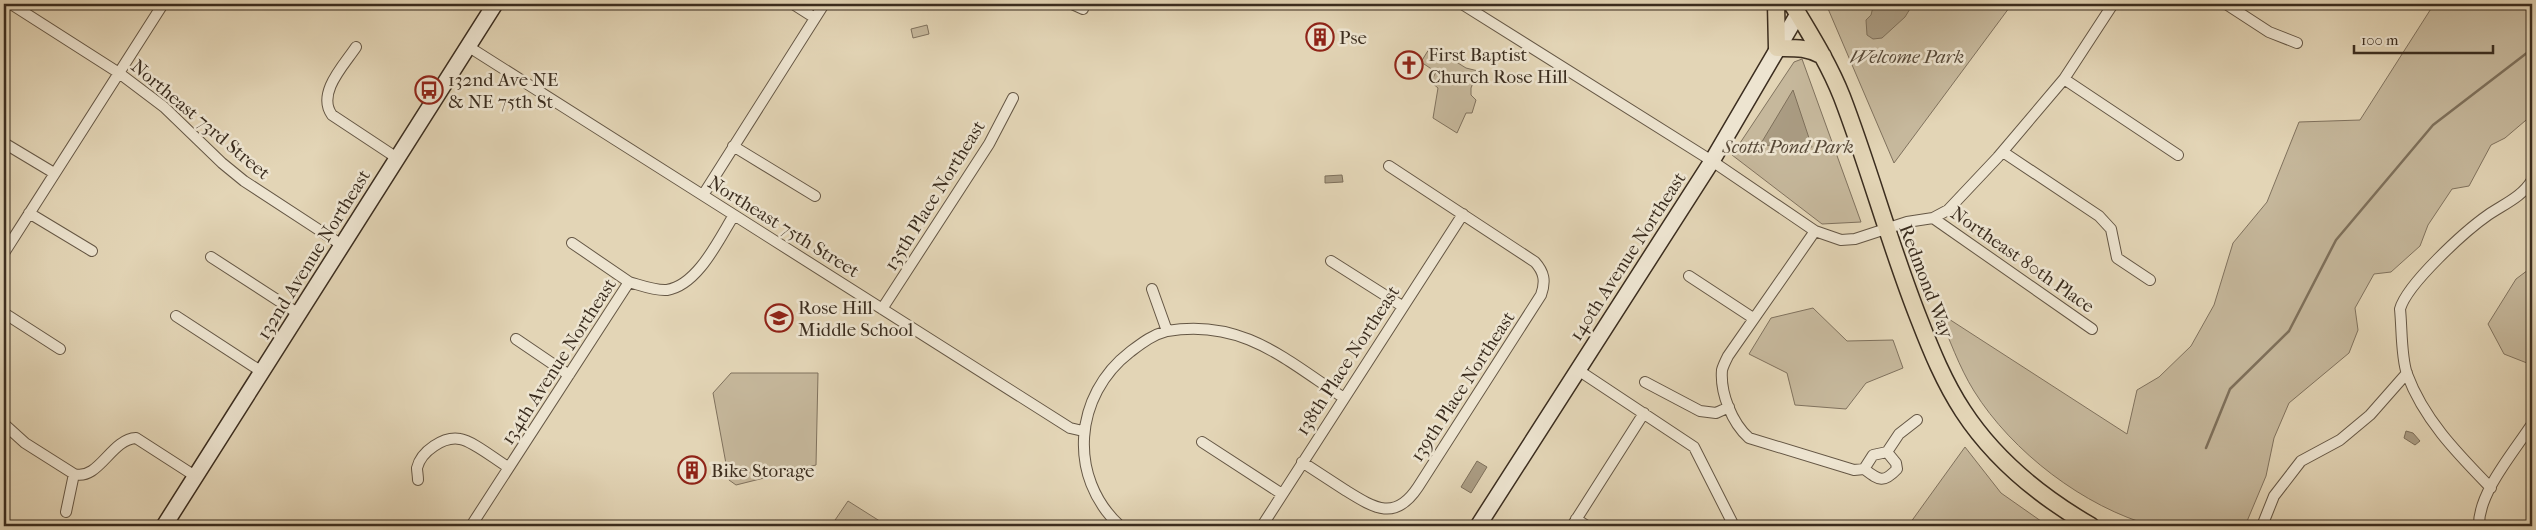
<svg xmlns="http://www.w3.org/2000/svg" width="2536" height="530" font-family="'IM FELL French Canon',serif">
<rect width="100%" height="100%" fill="#e3d5b6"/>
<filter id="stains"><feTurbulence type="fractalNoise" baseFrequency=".004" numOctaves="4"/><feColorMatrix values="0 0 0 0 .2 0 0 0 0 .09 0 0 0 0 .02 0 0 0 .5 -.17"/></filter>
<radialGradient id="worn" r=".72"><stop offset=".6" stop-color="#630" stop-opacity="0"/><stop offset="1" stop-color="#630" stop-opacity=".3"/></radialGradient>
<path fill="#c6b89c" stroke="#80725e" d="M1826 4H2012L1894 163Z
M2434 4H2532V115L2505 138 2491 145 2469 186 2452 189 2428 225 2420 246 2391 272 2374 274 2355 308 2358 330 2349 353 2289 403 2274 438 2266 476 2245 526H2153C2084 507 2012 452 1974 391 1959 367 1949 338 1938 312L2127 434 2137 390 2159 377 2191 346 2214 305 2233 243 2267 202 2299 122 2360 120Z
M927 25 929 34 913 38 911 29Z
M1429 49 1435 53 1437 50 1466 68 1478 71 1471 88V95L1476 100 1472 113H1466L1457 133 1433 118 1438 88 1431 82 1436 72 1421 62Z
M1802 59 1861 222 1822 224 1732 155 1794 62Z
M2532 267V365L2504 354 2488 324 2516 279Z
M1813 308 1847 341 1893 340 1903 368 1866 383 1846 409 1795 405 1787 373 1749 354 1771 318Z
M731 373H818L816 465 736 485 729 480 713 393Z
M1965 447 2001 493 2048 526H1908Z
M848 501 886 525 885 526H831Z"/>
<path fill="#aa9c83" stroke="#7e705b" d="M1880 4H1913L1905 17 1882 38 1873 39 1867 35 1866 20 1871 15 1873 7Z
M1793 90 1812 147 1760 145Z
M1342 175 1343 182 1325 183V176Z
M2406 431 2413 433 2420 441 2415 445 2404 438Z
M1477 461 1487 467 1471 493 1461 487Z"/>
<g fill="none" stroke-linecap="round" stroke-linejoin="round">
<path stroke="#7e705b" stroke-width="2.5" d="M2206 448 2230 389 2289 331 2336 240 2433 125 2532 49"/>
<g stroke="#655745" stroke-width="12">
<path id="minor" d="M11 4 119 73 164 107 222 163 244 181 342 245
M793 4 815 18
M1072 4 1083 9
M1462 4 1712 161 1815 231 1841 240 1855 239 1907 222 1933 218 1948 210 1998 157 2064 79 2113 4
M2226 4 2269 32 2297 43
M356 47C345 64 316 93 332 115L397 158
M469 47 1070 428 1083 431
M2064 79 2178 155
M4 143 54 173
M733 146 815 196
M2003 152 2099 216 2111 229 2117 258 2150 280
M703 195 824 4
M29 213 92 251
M1933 218 2092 329
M1815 231 1728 356C1726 360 1723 366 1722 370 1720 393 1732 423 1749 438L1854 470 1864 469 1873 455 1887 452 1896 463 1897 469C1883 484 1879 480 1864 469
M572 243 629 282
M4 253 163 4
M211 257 299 314
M1331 261 1402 306
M1689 276 1753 318
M1152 289 1167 331C1242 318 1286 360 1344 398
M882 309 989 144 1013 98
M4 313 60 349
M176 316 262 372
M516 339 569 375
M1578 370 1694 447 1734 526
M1645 382 1700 411 1716 413 1729 407
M4 424 25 443 74 474C99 481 111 439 136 438L195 476
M1202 442 1282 494
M1887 452 1899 434 1917 420
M1302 462C1316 471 1331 481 1345 490 1374 508 1395 522 1418 487L1541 295C1546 281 1544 272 1535 262L1389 166
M418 480C418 476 417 471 417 468 421 451 444 436 460 439 473 441 496 460 508 467
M2491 488C2458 454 2424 420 2407 374 2401 357 2402 328 2400 309 2407 284 2465 231 2488 215 2504 204 2522 197 2532 180
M66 512 74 474
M1576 519 1587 526
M471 526 629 282C640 285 655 291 667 290 698 285 719 239 734 215
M1120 526C1067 477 1074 395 1130 352 1142 343 1152 335 1167 331
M1262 526 1463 214
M1572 526 1644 413
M2262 526 2274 496 2301 461 2340 440 2370 415 2407 373
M2479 526C2478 493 2514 452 2532 424"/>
</g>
<g stroke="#3b2d1f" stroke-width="18">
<path id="secondary" d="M164 526 495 4
M1478 526 1712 161 1798 14"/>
</g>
<g stroke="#3b2d1f" stroke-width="19">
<path id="primary" d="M1776 4 1777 48C1795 48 1807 47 1823 56
M1792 4C1810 34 1829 64 1842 97 1870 170 1890 246 1919 319 1931 350 1944 382 1963 411 1995 460 2041 497 2091 526"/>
</g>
<use href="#minor" stroke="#ede4d0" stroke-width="10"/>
<use href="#secondary" stroke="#ede4d0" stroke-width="15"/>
<use href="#primary" stroke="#e3d5b6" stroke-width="16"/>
</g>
<defs>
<g id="building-ring" transform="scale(1.4375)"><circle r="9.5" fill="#ede4d0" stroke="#8f2418" stroke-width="1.5"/><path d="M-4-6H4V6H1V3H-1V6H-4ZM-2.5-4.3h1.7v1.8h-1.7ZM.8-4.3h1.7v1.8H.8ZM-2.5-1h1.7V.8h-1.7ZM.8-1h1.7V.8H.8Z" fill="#8f2418"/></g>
<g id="church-ring" transform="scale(1.4375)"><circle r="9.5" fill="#ede4d0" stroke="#8f2418" stroke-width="1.5"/><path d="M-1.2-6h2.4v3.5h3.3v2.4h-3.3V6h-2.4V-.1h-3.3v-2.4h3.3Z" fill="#8f2418"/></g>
<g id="bus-ring" transform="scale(1.4375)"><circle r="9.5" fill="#ede4d0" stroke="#8f2418" stroke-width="1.5"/><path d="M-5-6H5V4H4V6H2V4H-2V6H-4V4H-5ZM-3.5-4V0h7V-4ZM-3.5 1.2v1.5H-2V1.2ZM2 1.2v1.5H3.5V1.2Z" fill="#8f2418"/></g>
<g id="school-ring" transform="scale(1.4375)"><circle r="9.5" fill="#ede4d0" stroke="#8f2418" stroke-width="1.5"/><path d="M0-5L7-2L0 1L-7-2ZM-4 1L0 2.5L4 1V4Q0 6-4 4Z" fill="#8f2418"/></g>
</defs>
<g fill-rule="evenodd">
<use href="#building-ring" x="1320" y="37"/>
<use href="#church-ring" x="1409" y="65"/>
<use href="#bus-ring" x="429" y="90"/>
<use href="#school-ring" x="779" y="318"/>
<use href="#building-ring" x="692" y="470"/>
</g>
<g text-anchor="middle" stroke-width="5" stroke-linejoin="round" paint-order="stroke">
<g font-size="19" fill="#3b2d1f" stroke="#ede4d0" text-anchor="start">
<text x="1339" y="44">Pse</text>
<text x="1428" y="61">First Baptist<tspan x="1428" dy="22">Church Rose Hill</tspan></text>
<text x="448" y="86">132nd Ave NE<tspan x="448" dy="22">&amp; NE 75th St</tspan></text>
<text x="798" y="314">Rose Hill<tspan x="798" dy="22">Middle School</tspan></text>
<text x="711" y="477">Bike Storage</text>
</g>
<g font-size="19" font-style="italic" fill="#574938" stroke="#ede4d0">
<text x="1907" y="63">Welcome Park</text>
<text x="1788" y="153">Scotts Pond Park</text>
</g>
<g font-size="19" fill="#3b2d1f" stroke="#ede4d0">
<text transform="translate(201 119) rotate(40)" y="7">Northeast 73rd Street</text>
<text transform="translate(934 195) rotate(-58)" y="7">135th Place Northeast</text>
<text transform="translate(784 226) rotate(32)" y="7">Northeast 75th Street</text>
<text transform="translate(313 254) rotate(-58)" y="7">132nd Avenue Northeast</text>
<text transform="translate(1627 256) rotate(-57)" y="7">140th Avenue Northeast</text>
<text transform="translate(2023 259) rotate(35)" y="7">Northeast 80th Place</text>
<text transform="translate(1927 281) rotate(69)" y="7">Redmond Way</text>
<text transform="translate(1347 360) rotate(-57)" y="7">138th Place Northeast</text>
<text transform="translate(558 361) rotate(-57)" y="7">134th Avenue Northeast</text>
<text transform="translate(1462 386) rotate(-57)" y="7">139th Place Northeast</text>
</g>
</g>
<rect width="2536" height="530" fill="none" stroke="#e3d5b6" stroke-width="20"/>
<rect x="5" y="5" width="2526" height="520" fill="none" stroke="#3b2d1f" stroke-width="2.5"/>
<rect x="10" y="10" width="2516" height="510" fill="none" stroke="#3b2d1f"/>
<path d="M2354 45v8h139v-8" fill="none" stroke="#3b2d1f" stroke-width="2.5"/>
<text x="2361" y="45" font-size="15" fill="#3b2d1f" stroke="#ede4d0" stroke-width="4" paint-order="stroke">100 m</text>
<rect width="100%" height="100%" filter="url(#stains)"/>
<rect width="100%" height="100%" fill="url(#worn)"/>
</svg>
